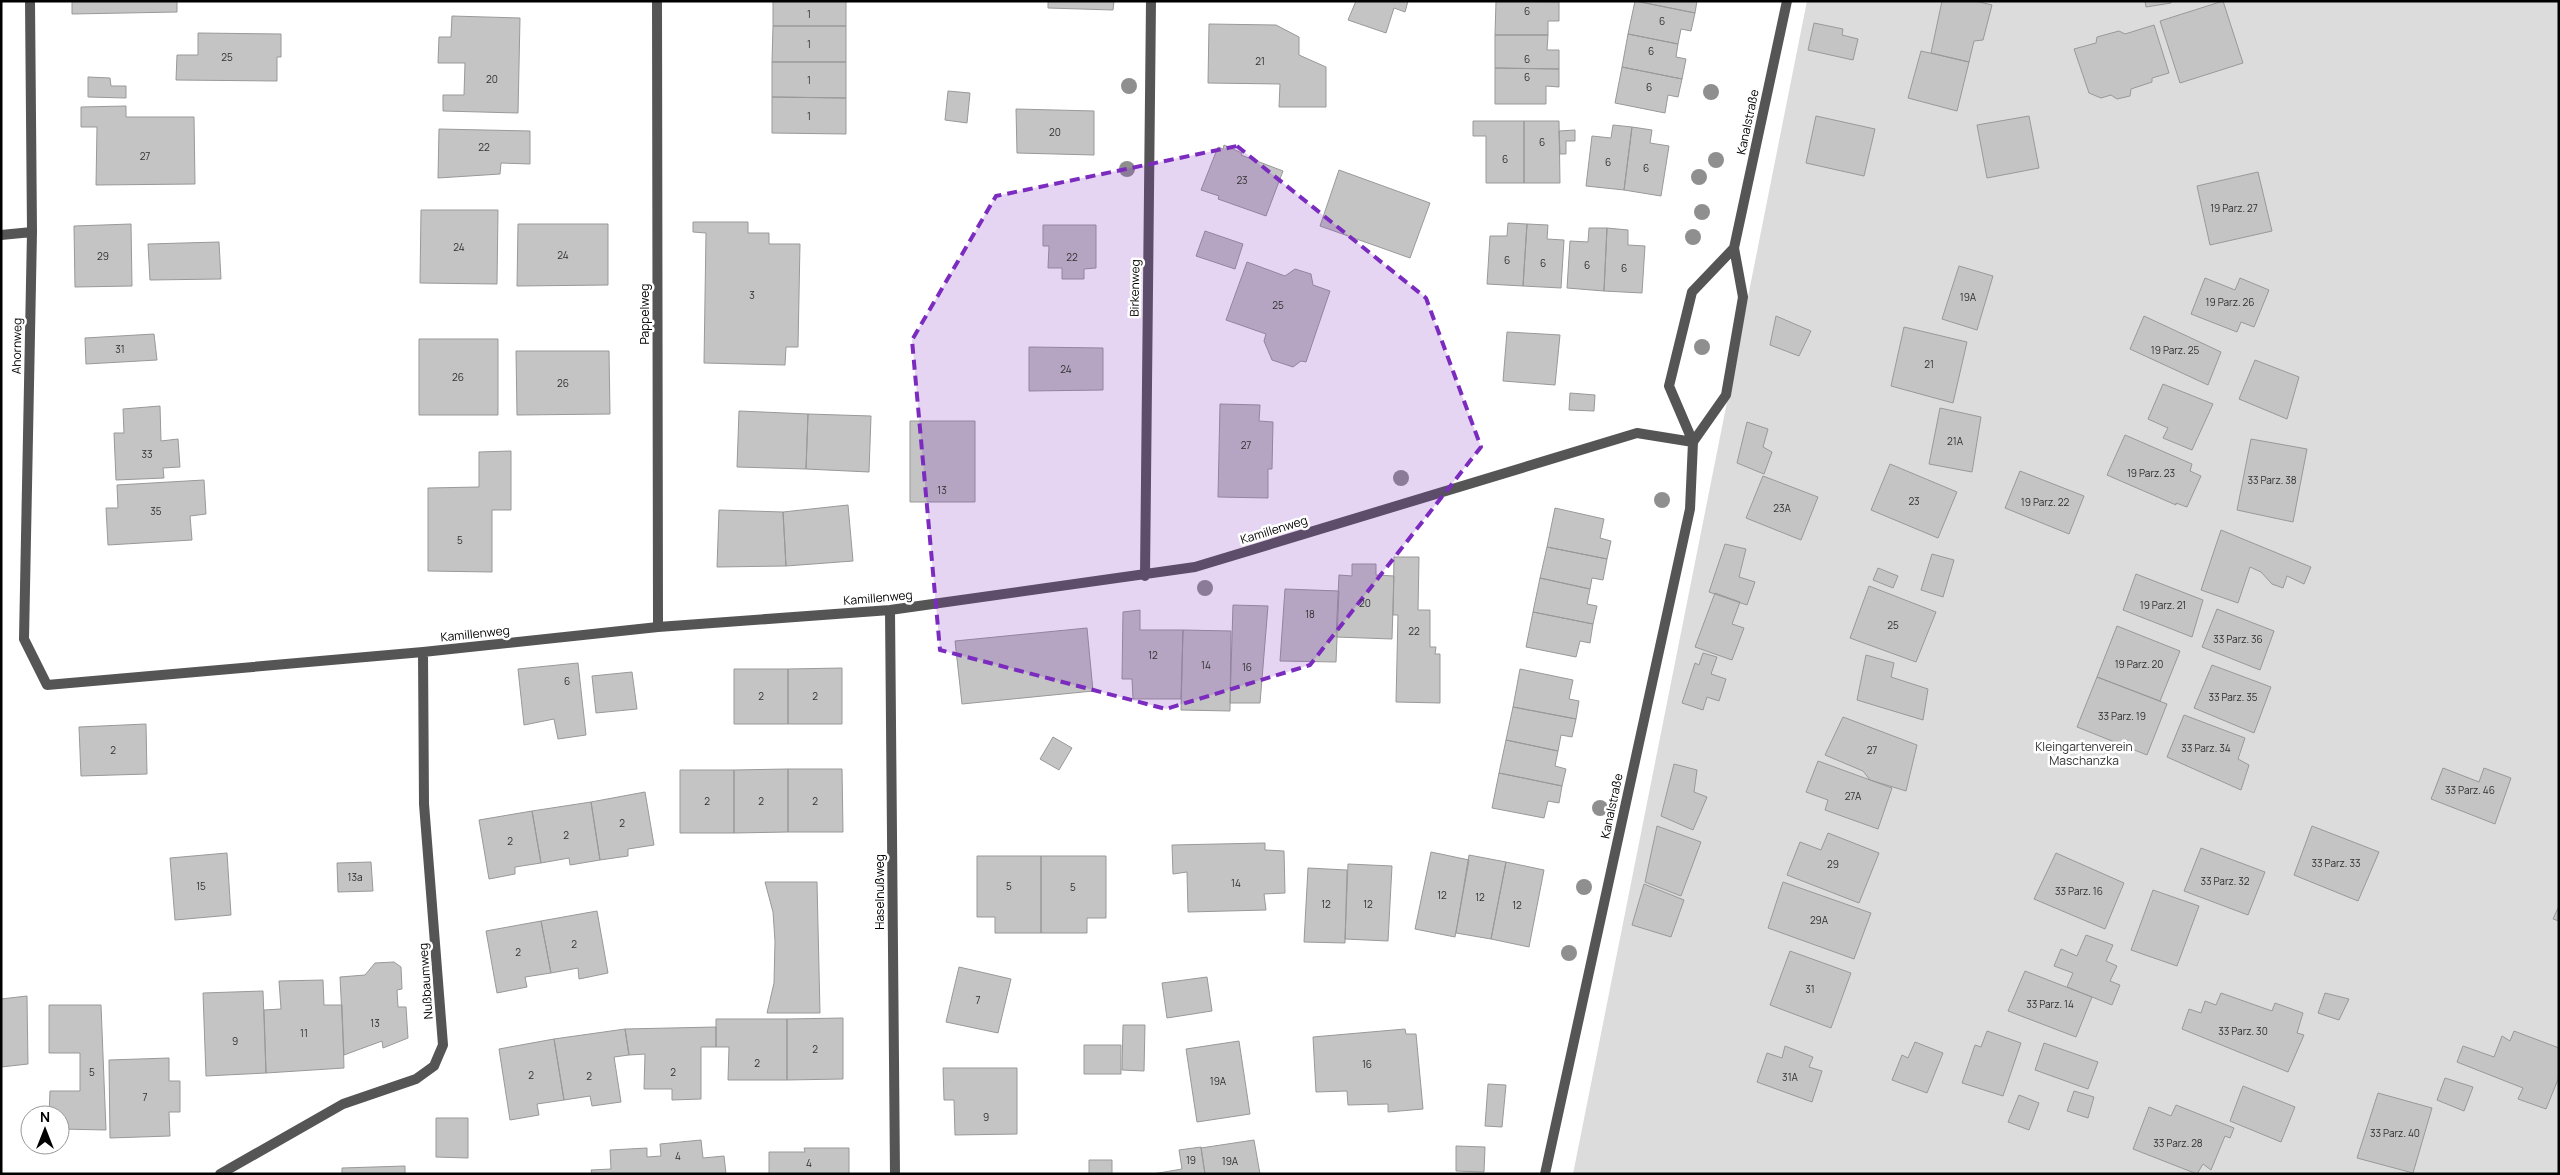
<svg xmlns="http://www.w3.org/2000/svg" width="2560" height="1175" font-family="Manrope,sans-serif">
<rect width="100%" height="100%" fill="#fff"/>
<path fill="#dcdcdc" d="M1807 1H2559V1174H1573Z"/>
<path fill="#c4c4c4" stroke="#999" d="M72 1H177V12L72 14Z
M773 1H846V26H773Z
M1048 1H1114L1113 10 1048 8Z
M1356 1H1408L1405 12 1394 8 1386 33 1348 20Z
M1496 1 1559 2V21H1548V35H1495Z
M1635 1 1695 13 1691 31 1681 29 1678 44 1628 34Z
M1636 1H1697L1695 13Z
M1942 1H1975L1992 5 1983 40 1974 41 1969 62 1931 53Z
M2145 1H2171V3L2146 7Z
M2223 1 2243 63 2180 83 2160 21Z
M452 16 520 18 518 113 443 111V95H464L465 63H438L439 37H451Z
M1814 23 1843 29 1842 35 1858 39 1853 60 1808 50Z
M1209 24 1276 25 1299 37V55L1326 67V107H1279L1280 84 1208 83Z
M2154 25 2169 73 2152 78V82L2131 89 2130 96 2117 99 2111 95 2101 98 2089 93 2074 49 2096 43 2097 37 2119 31 2125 34Z
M773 26H846V62H772Z
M198 33 281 34V57H277V81L176 80 177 55H198Z
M1628 34 1678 44 1676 57 1686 59 1682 79 1622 67Z
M1495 35H1548L1547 50H1559V69L1495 68Z
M1921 51 1969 62 1957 111 1908 98Z
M772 62H846V98L772 97Z
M1622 67 1682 79 1678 97 1668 95 1665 113 1615 103Z
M1495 68 1559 69V87L1546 86V104H1495Z
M88 77 110 78 111 86H126V98L88 97Z
M948 91 970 93 967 123 945 120Z
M772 97 846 98V134L772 133Z
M126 106V117H194L195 184 96 185 97 127H81V107Z
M1016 109 1094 111V155L1017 153Z
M1816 116 1875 129 1864 176 1806 163Z
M2029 116 2039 168 1987 178 1977 125Z
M1473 121H1524V183H1486V136H1473Z
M1524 121H1559L1560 183H1524Z
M1613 125 1632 127 1624 190 1586 186 1592 136 1611 138Z
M1632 127 1652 130 1650 143 1669 146 1661 196 1624 190Z
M439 129 530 131V164L501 163 500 174 438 178Z
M1575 130V141H1566V154H1560L1559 131Z
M1224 145 1242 153 1241 155 1283 171 1266 216 1218 199 1219 196 1201 190 1218 147 1223 149Z
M1339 170 1430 203 1410 258 1320 226Z
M2258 172 2272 231 2210 245 2197 186Z
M421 210H498L497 284 420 283Z
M693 222H748V233H769V244H800L798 347H786L785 365 704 363 706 233 693 232Z
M1508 223 1527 224 1523 286 1487 284 1490 236H1507Z
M131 224 132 286 75 287 74 226Z
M518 224H608V285L517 286Z
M1527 224 1548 225 1547 239 1564 240 1561 288 1523 286Z
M1043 225H1096V268L1084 269V279H1062V268H1048L1049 246H1043Z
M1589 228H1607L1604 291 1567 288 1570 241 1588 242Z
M1607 228 1628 230V245L1645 246 1642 293 1604 291Z
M1205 231 1243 244 1235 269 1196 256Z
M219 242 221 279 150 280 148 244Z
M1247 262 1285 276 1295 269 1311 274 1313 285 1330 291 1306 362 1301 361 1293 367 1272 360 1264 341 1266 334 1226 320Z
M1959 266 1993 276 1977 330 1942 319Z
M2205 278 2235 290 2240 278 2269 290 2254 327 2241 322 2237 332 2191 314Z
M1776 316 1811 331 1799 356 1770 345Z
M2144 316 2221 352 2208 385 2130 349Z
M1904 327 1967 342 1953 403 1891 386Z
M1507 332 1560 335 1555 385 1503 381Z
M154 334 157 360 86 364 85 338Z
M419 339H498V415H419Z
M1029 347 1103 348V390L1029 391Z
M516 351H609L610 414 517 415Z
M2255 360 2299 377 2287 419 2239 399Z
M2163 384 2213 404 2192 450 2163 438 2168 428 2148 419Z
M1570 393 1595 395 1594 411 1569 410Z
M1220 404 1260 405 1259 421 1273 422 1272 469H1268V498L1218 497Z
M160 406 161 441 178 439 180 467 163 468 164 478 116 480 114 433H124L123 409Z
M1940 408 1981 417 1972 472 1929 464Z
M739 411 808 414 806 469 737 467Z
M808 414 871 416 869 472 806 469Z
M910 421H975V502H910Z
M1747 422 1768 429 1763 447 1772 452 1764 474 1737 463Z
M2125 435 2192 464 2190 471 2201 476 2187 507 2176 503V505L2107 475Z
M2251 439 2307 449 2293 522 2237 510Z
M511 451V510H492V572L428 571V488L479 487V452Z
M1890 464 1957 492 1938 538 1871 510Z
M2020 471 2084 496 2069 534 2005 508Z
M1763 476 1818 497 1801 540 1746 518Z
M204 480 206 514 190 516 192 540 108 545 106 508H118L117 485Z
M848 505 853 561 786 566 783 512Z
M1555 508 1604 519 1600 538 1611 541 1607 559 1547 547Z
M719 510 783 512 786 566 717 567Z
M2221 530 2311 567 2304 584 2287 576 2283 588 2272 584 2261 572 2250 567 2238 603 2201 590Z
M1725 544 1746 549 1739 577 1755 582 1747 605 1709 592Z
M1547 547 1607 559 1603 580 1592 578 1590 589 1540 578Z
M1932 554 1954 560 1943 597 1921 590Z
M1394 557H1419L1418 610H1430V647H1436L1435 654H1440V703L1396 702 1398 615H1393Z
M1352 564H1376V575L1394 576 1392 639 1336 637 1339 575 1352 576Z
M1878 568 1898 576 1893 588 1873 580Z
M2136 574 2203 600 2192 637 2123 610Z
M1540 578 1590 589 1587 604 1597 606 1593 624 1533 612Z
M1869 586 1936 612 1916 662 1850 638Z
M1285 589 1339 591 1336 662 1280 661Z
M1715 593 1740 602 1732 624 1744 628 1732 660 1695 647Z
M1233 605 1268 606 1260 703H1230Z
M2217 609 2274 631 2260 670 2202 647Z
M1140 610V630H1183L1181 699H1133L1132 679H1122L1123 612Z
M1533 612 1593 624 1590 643 1580 641 1576 657 1526 647Z
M2117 626 2180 651 2160 701 2097 677Z
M1087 628 1093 691 962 704 955 641Z
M1183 630 1231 631 1230 711 1181 710Z
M1703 653 1717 657 1711 674 1726 679 1719 701 1707 697 1703 710 1682 703 1695 663 1699 665Z
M1866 655 1894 663 1891 677 1928 689 1923 720 1857 700Z
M578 663 586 735 558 739 554 719 524 725 518 669Z
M2212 665 2271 687 2254 733 2194 708Z
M842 668V724H788V669Z
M734 669H788V724H734Z
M1520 669 1573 680 1569 699 1579 701 1576 719 1513 707Z
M632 672 637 709 596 713 592 676Z
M2097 677 2167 704 2147 755 2077 727Z
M1513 707 1576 719 1572 737 1561 735 1558 751 1506 740Z
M2184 715 2245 738 2238 759 2249 765 2241 790 2167 757Z
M1843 717 1917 745 1906 791 1870 780 1863 771 1825 755Z
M146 724 147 774 81 776 79 727Z
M1053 737 1072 748 1059 770 1040 759Z
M1506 740 1558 751 1555 766 1566 769 1562 786 1499 773Z
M1818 761 1892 788 1878 829 1825 810 1828 800 1806 792Z
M1674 764 1697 770 1694 792 1707 797 1693 830 1661 816Z
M2443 768 2479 782 2484 768 2511 778 2495 824 2431 799Z
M788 769H842L843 832H788Z
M788 769V832L734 833V770Z
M680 770H734V833H680Z
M1499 773 1562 786 1559 803 1548 801 1544 818 1492 808Z
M645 792 654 845 628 849V856L600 860 591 802Z
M591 802 600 860 570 865 569 858 541 863 532 811Z
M532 811 541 863 515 867V874L489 879 479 820Z
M1657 826 1701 842 1681 896 1645 882Z
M2312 826 2379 852 2358 901 2294 875Z
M1828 833 1879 853 1859 903 1787 875 1800 842 1821 850Z
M1265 843V850L1284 851 1285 893 1264 894 1266 910 1188 912 1187 872 1173 874 1172 845Z
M2201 848 2265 872 2248 915 2184 891Z
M1431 852 1469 860 1455 937 1415 929Z
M227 853 231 915 175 920 170 858Z
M2056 853 2124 883 2105 929 2034 899Z
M1469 855 1506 862 1491 939 1456 933Z
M977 856H1041V933H995V917H977Z
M1041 856H1106V918H1087V933H1041Z
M371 862 373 891 338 892 337 863Z
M1506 862 1544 870 1529 947 1491 939Z
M1348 864 1392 866 1388 941 1345 939Z
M1308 868 1347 870 1345 943 1304 942Z
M765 882H817L820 1013H767L774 983 775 941 773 912Z
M1783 882 1871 913 1854 959 1768 928Z
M1644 884 1684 900 1671 937 1632 925Z
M2153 890 2199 906 2177 966 2131 950Z
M2559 906V921L2553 919Z
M597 911 608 973 579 979 578 968 551 973 541 921Z
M541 921 551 973 525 977 527 987 497 993 486 931Z
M2086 935 2113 945 2106 961 2117 966 2110 981 2120 985 2112 1005 2067 987 2073 973 2054 966 2061 949 2077 956Z
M1790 951 1851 973 1831 1028 1770 1005Z
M394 962 401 967 402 989 397 990 398 1007H406L408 1038 383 1048 382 1041 344 1055 340 977 365 975 375 963Z
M959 967 1011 979 998 1033 946 1022Z
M2025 971 2092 997 2076 1037 2008 1011Z
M1207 977 1212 1011 1167 1018 1162 983Z
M323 980 324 1005H342L344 1068 266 1073 264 1010 281 1009 279 981Z
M263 991 266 1073 206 1076 203 993Z
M2221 993 2272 1011 2275 1003 2303 1013 2297 1033 2304 1035 2288 1072 2182 1029 2189 1009 2201 1013 2205 1001 2216 1005Z
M2325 993 2349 999 2339 1020 2318 1013Z
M27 996 28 1064 1 1067V999Z
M49 1005H101L106 1130 60 1129V1115H49L50 1091H80V1053H49Z
M843 1018V1079L787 1080V1019Z
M716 1019H787V1080H728L729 1047H716Z
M1123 1025H1145L1144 1071 1122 1070Z
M716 1027V1047H701V1099L672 1100V1089H644L645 1054 629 1055 625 1029Z
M625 1029 629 1055 614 1057 621 1102 592 1106 590 1096 564 1100 554 1039Z
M1405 1029 1406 1034H1416L1423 1109 1388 1112V1104L1348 1105 1347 1091 1316 1092 1313 1037Z
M1987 1031 2021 1043 2003 1096 1962 1083 1975 1045 1981 1047Z
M2514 1031 2559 1048V1077L2546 1109 2518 1099 2523 1088 2457 1062 2463 1046 2494 1057 2502 1036 2510 1041Z
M554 1039 564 1100 537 1104 539 1115 510 1120 499 1049Z
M1239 1041 1250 1114 1197 1122 1186 1049Z
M1915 1042 1943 1053 1927 1093 1892 1080 1902 1055 1908 1058Z
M2044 1043 2098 1062 2088 1089 2035 1070Z
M1084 1045H1121V1074H1084Z
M1785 1046 1813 1057 1809 1067 1822 1071 1812 1102 1757 1082 1767 1053 1782 1058Z
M169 1058V1081H180V1112H169L170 1136 110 1138 109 1060Z
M943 1068H1017V1134L955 1135 954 1100H944Z
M2445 1078 2473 1087 2464 1111 2437 1100Z
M1488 1084 1506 1085 1502 1127 1485 1126Z
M2243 1086 2295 1107 2281 1142 2230 1121Z
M2074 1091 2094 1097 2088 1118 2067 1111Z
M2378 1093 2432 1108 2413 1173 2357 1158Z
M2019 1095 2039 1103 2029 1130 2008 1122Z
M2176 1105 2234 1128 2230 1138 2225 1136 2211 1170 2203 1164 2197 1174 2133 1149 2149 1107 2171 1116Z
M436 1118H468V1158L436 1157Z
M701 1140 703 1158 724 1156 726 1174H592L591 1170 611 1169 610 1150 647 1148V1157L661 1156 660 1144Z
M1254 1140 1260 1174H1205L1201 1148Z
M1456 1146 1485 1147 1484 1172 1456 1171Z
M1201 1147 1205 1174H1153L1182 1169 1179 1150Z
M804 1148H849V1174H769V1152H805Z
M1089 1160H1112V1174H1089Z
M405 1166V1174H342V1168Z"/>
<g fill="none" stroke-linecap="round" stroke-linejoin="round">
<path stroke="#555" stroke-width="10" d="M30 1 32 232 24 639 47 685 423 652 658 627 890 610 1195 567 1637 433 1693 442
M657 1 658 627
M1 235 32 232
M1693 442 1726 395 1743 297 1734 248 1787 1
M1145 576 1151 1
M890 610 895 1174
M220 1174 343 1104 416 1079 434 1066 443 1045 424 804 423 652
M1545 1174 1690 509 1693 442 1669 386 1692 292 1734 248"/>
</g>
<g fill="#8f8f8f">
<circle cx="1129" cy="86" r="8"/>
<circle cx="1711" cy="92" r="8"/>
<circle cx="1716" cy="160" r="8"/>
<circle cx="1127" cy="169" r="8"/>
<circle cx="1699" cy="177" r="8"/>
<circle cx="1702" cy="212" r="8"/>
<circle cx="1693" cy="237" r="8"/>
<circle cx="1702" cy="347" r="8"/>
<circle cx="1401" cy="478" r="8"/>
<circle cx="1662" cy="500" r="8"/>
<circle cx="1205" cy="588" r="8"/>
<circle cx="1600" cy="808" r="8"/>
<circle cx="1584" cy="887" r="8"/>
<circle cx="1569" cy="953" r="8"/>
</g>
<path fill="#7b2cbf" fill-opacity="0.2" stroke="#7b2cbf" stroke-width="4" stroke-dasharray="10 6" stroke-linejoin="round" d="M1237 146 1426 298 1481 447 1310 665 1166 709 940 650 912 340 996 196Z"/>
<g text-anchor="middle" stroke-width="5" stroke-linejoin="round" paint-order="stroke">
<g font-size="10" fill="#313131">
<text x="1527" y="15">6</text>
<text x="809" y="18">1</text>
<text x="1662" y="25">6</text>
<text x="809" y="48">1</text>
<text x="1651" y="55">6</text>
<text x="227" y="61">25</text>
<text x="1527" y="63">6</text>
<text x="1260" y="65">21</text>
<text x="1527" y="81">6</text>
<text x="492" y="83">20</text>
<text x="809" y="84">1</text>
<text x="1649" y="91">6</text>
<text x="809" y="120">1</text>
<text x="1055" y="136">20</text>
<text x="1542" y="146">6</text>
<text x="484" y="151">22</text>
<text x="145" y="160">27</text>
<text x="1505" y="163">6</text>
<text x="1608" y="166">6</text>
<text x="1646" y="172">6</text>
<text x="1242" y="184">23</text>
<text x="2234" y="212">19 Parz. 27</text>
<text x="459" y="251">24</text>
<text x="563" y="259">24</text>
<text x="103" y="260">29</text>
<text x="1072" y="261">22</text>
<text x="1507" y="264">6</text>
<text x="1543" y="267">6</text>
<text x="1587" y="269">6</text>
<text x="1624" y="272">6</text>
<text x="752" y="299">3</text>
<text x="1968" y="301">19A</text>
<text x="2230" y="306">19 Parz. 26</text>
<text x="1278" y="309">25</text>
<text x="120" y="353">31</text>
<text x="2175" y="354">19 Parz. 25</text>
<text x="1929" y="368">21</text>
<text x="1066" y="373">24</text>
<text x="458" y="381">26</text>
<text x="563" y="387">26</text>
<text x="1955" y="445">21A</text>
<text x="1246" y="449">27</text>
<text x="147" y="458">33</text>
<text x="2151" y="477">19 Parz. 23</text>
<text x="2272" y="484">33 Parz. 38</text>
<text x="942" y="494">13</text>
<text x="1914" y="505">23</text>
<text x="2045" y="506">19 Parz. 22</text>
<text x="1782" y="512">23A</text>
<text x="156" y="515">35</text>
<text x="460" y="544">5</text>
<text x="1365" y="607">20</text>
<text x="2163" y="609">19 Parz. 21</text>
<text x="1310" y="618">18</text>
<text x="1893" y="629">25</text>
<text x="1414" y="635">22</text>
<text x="2238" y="643">33 Parz. 36</text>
<text x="1153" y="659">12</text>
<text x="2139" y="668">19 Parz. 20</text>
<text x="1206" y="669">14</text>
<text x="1247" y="671">16</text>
<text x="567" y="685">6</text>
<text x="761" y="700">2</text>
<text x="815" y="700">2</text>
<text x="2233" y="701">33 Parz. 35</text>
<text x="2122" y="720">33 Parz. 19</text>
<text x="2206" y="752">33 Parz. 34</text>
<text x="113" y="754">2</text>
<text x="1872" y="754">27</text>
<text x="2470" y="794">33 Parz. 46</text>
<text x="1853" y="800">27A</text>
<text x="707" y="805">2</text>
<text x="761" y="805">2</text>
<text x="815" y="805">2</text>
<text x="622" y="827">2</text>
<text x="566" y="839">2</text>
<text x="510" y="845">2</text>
<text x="2336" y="867">33 Parz. 33</text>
<text x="1833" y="868">29</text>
<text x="355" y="881">13a</text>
<text x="2225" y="885">33 Parz. 32</text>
<text x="1236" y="887">14</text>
<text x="201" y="890">15</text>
<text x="1009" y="890">5</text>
<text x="1073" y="891">5</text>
<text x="2079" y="895">33 Parz. 16</text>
<text x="1442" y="899">12</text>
<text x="1480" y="901">12</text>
<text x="1326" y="908">12</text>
<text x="1368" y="908">12</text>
<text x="1517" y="909">12</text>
<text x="1819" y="924">29A</text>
<text x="574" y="948">2</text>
<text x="518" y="956">2</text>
<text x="1810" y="993">31</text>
<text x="978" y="1004">7</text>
<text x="2050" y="1008">33 Parz. 14</text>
<text x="375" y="1027">13</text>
<text x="2243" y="1035">33 Parz. 30</text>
<text x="304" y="1037">11</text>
<text x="235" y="1045">9</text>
<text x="815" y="1053">2</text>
<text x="757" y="1067">2</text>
<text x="1367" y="1068">16</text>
<text x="92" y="1076">5</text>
<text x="673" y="1076">2</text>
<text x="531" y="1079">2</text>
<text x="589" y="1080">2</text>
<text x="1790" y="1081">31A</text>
<text x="1218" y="1085">19A</text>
<text x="145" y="1101">7</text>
<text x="986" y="1121">9</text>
<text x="2395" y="1137">33 Parz. 40</text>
<text x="2178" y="1147">33 Parz. 28</text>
<text x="678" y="1160">4</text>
<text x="1191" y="1164">19</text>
<text x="1230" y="1165">19A</text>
<text x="809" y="1167">4</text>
</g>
<g font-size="12" fill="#000" stroke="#fff">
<text transform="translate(1748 122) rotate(-78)" y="4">Kanalstraße</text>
<text transform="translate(1135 288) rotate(-89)" y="4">Birkenweg</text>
<text transform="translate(645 314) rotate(-90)" y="4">Pappelweg</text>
<text transform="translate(17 346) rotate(-89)" y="4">Ahornweg</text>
<text transform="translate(1274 530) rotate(-17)" y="4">Kamillenweg</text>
<text transform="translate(878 598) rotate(-5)" y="4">Kamillenweg</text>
<text transform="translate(475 634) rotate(-6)" y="4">Kamillenweg</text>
<text transform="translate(1612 806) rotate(-78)" y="4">Kanalstraße</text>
<text transform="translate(880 892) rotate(-90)" y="4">Haselnußweg</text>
<text transform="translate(426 981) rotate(-94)" y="4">Nußbaumweg</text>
</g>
<g font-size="12" fill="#333" stroke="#fff">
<text x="2084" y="751">Kleingartenverein<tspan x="2084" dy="14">Maschanzka</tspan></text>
</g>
</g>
<rect width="2560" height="1175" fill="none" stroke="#000000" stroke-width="5"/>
<g transform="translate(45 1130)"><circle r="24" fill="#ffffff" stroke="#999999"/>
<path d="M0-4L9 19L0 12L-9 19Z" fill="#000000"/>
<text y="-8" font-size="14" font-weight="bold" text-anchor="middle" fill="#000000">N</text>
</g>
</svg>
